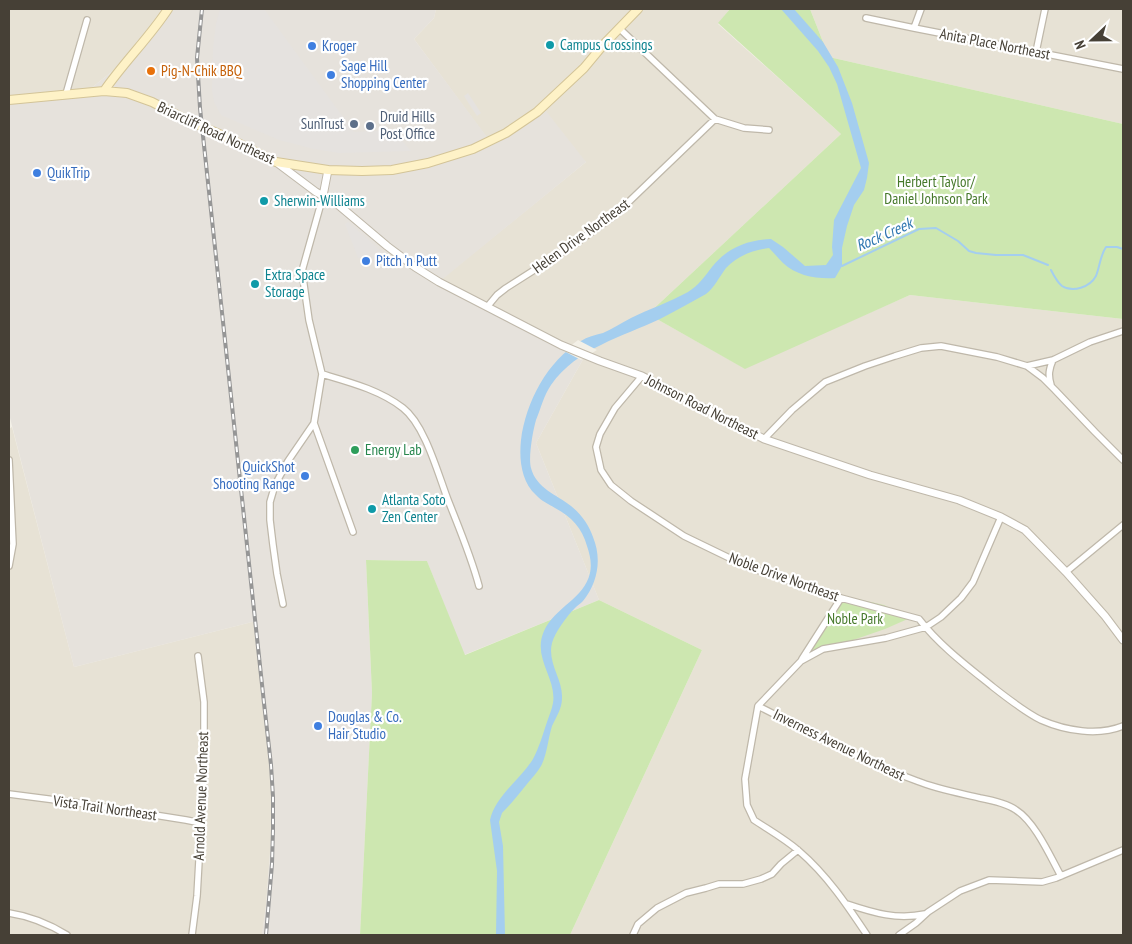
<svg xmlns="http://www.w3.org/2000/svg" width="1132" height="944" font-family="'PT Sans Narrow',sans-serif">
<rect width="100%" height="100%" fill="#f3f0e7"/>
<path fill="#e7e2d5" d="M9 9H173L149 42 90 89 9 98Z
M436 9H730L718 24 841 134 648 314 744 368 910 295 1123 319V935H570L702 650 599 600 536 443 586 354 438 282 586 162 518 127 487 138 414 39 434 18Z
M810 9H1123V124L829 57Z
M12 427 74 667 256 621 274 801 266 905 262 935H9V429Z"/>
<path fill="#e6e2dc" d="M173 9H436L434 18 414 39 487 137 518 127 542 106 586 162 439 282 586 354 536 443 599 600 464 655 427 561 366 560 372 693 360 935H262L266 905 274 801 256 621 74 667 9 414V98L90 89 149 42Z"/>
<path fill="#cde7b0" d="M730 9H810L829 57 1123 124V319L910 295 745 369 648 314 841 134 718 23Z
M366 560 427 561 465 655 599 600 702 650 570 935H360L372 693Z
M845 596 884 605 910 618 885 629 807 656Z"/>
<path fill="#e5e2df" d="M220 9H264L354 132 393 130 411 151 339 153 314 149 279 140 221 115 214 102 212 91 213 48 216 24Z
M468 93 481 113 477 116 464 96Z
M348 222 356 229 389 258 372 259 371 256 369 255 358 258 345 224Z"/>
<path fill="#a4ceef" d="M781 9H794L823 42 838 67 852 103 869 163 867 178 864 190 854 205 847 226 842 248V266L835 278C816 279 797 276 783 263 778 258 774 253 769 248 753 250 737 256 726 268 719 277 715 287 706 294 691 302 676 311 660 319 622 337 577 348 551 385 544 395 541 408 536 420 533 430 528 458 531 468 536 488 557 495 571 506 581 514 589 525 593 537 602 559 598 582 583 601 581 603 577 606 575 608 567 616 555 632 552 643 547 663 563 679 562 698 562 709 556 717 552 726 548 739 547 755 541 766 537 773 531 779 527 784 519 794 511 804 502 813L499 822 503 846 505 935H496L497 871 490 820C495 796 521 779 533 759 539 748 543 734 547 722 549 716 552 709 553 703 557 678 532 658 544 631 555 607 584 599 590 573 592 564 590 555 587 546 582 528 572 517 555 508 549 504 541 501 536 495 521 481 519 459 521 440 526 402 547 361 581 341 587 337 595 335 603 333 612 329 621 323 631 318 649 309 670 302 688 292 699 285 705 276 712 267 727 248 747 240 771 239L783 247 805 266 826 265 833 255 832 247 834 220 861 168 837 84 829 67 818 51Z"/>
<path fill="#f3f0e7" d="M578 340 597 350 581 360 564 351Z"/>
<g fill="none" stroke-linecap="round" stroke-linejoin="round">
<path stroke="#a4ceef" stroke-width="2" d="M842 266 919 229 936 228 958 241 969 251 976 253 996 255H1023L1048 265
M1051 270C1054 276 1057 282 1062 286 1073 293 1090 287 1096 276 1100 266 1100 256 1106 247H1117L1123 249"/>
<g stroke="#bfb8aa" stroke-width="8">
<path id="minor" d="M866 18 914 28 1123 69
M914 28 921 9
M620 29 715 119 744 128 769 130
M1036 52 1045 9
M66 94 87 20
M487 307 497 295 506 288 575 244 614 216 715 119
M1027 366 1053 360 1090 342 1123 331
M322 374C349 382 380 390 403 408 425 425 438 474 448 500 459 528 471 556 479 586
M642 376 615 408 600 434 596 447 601 470 611 485 631 501 684 536 748 567 841 598 919 619C940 646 967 666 993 687 1007 698 1025 712 1041 720 1066 731 1098 736 1123 726
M1051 385C1048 375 1049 369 1053 360
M314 423 353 532
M764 439 792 410 825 382 865 366 895 356 921 348 941 346 997 357 1027 366 1043 378 1055 390 1095 432 1123 460
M9 460 13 544 9 566
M1066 572 1123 525
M283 604 277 574 273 545 270 520V502L275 485 288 461 314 423 322 374 309 320 302 271 323 196
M802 659 841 598
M758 706C810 732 862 761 917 781 937 789 959 793 980 798 991 800 1006 803 1016 810 1035 822 1050 856 1061 876
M9 794 79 803 186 820 201 823
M847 904C874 913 897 920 925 914
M9 913C29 916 49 924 67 935
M192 935 197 896 204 771V702L198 656
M633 935 638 924 657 908 686 893 706 888 719 884H743L761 879 772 874 781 864 798 850
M867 935C847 905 827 875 799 851 785 839 769 830 754 820L747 805 745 779 758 706 801 661 823 649 886 638 926 627 941 617 961 598 973 582 1001 517
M899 935 916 923 928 912 960 891 989 880 1042 882 1056 878 1123 850"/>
</g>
<g stroke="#bfb8aa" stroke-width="9">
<path id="tertiary" d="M276 162 316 192 336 203 387 246 415 267 439 282 561 345 600 361 642 376 764 439 870 475 959 500 1001 517 1025 530 1066 572 1105 616 1123 640
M323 196 328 170"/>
</g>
<g stroke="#d3c498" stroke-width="10">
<path id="secondary" d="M104 91C124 62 149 38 168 9
M9 100 104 91 127 93 152 102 185 119
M224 136 276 162 328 170 362 171 392 170 428 163 473 149 506 133 537 112 584 68 604 44 638 9"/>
</g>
<use href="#minor" stroke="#fff" stroke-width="5.5"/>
<use href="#tertiary" stroke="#fff" stroke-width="7"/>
<use href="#secondary" stroke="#fef2c7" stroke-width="8"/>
<g stroke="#969696" stroke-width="4">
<path id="rail" d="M202 9 197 58 200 108 264 703 271 765 273 797V829L272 864 266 935"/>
</g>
<use href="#rail" stroke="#fff" stroke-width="2" stroke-dasharray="5.5" stroke-linecap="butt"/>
<g stroke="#d3c498" stroke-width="10" stroke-linecap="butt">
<path id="secondary-bridge" d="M185 119 224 136"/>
</g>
<use href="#secondary-bridge" stroke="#fef2c7" stroke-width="8"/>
</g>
<g fill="#0f9aa8" stroke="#fff" stroke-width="2">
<circle cx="550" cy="45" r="5"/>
<circle cx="264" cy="201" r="5"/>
<circle cx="255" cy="284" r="5"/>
<circle cx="372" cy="509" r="5"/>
</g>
<g fill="#3f7fe0" stroke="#fff" stroke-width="2">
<circle cx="312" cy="46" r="5"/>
<circle cx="331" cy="75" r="5"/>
<circle cx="37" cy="173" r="5"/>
<circle cx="366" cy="261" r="5"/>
<circle cx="305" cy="476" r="5"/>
<circle cx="318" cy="726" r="5"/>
</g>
<circle fill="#e8710a" stroke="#fff" stroke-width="2" cx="151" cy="71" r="5"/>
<g fill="#5c6f8a" stroke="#fff" stroke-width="2">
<circle cx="354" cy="124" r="5"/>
<circle cx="370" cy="126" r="5"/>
</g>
<circle fill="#2e9e5b" stroke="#fff" stroke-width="2" cx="355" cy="450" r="5"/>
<g text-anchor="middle" stroke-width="4.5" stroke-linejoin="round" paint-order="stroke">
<g font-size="15" fill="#464036" stroke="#fff">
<text transform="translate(995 44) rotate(11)" y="5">Anita Place Northeast</text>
<text transform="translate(216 133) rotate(25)" y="5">Briarcliff Road Northeast</text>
<text transform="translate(581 236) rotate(-36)" y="5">Helen Drive Northeast</text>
<text transform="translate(702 407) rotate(27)" y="5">Johnson Road Northeast</text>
<text transform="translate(784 577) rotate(20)" y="5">Noble Drive Northeast</text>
<text transform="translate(839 745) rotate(26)" y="5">Inverness Avenue Northeast</text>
<text transform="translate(201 796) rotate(-88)" y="5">Arnold Avenue Northeast</text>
<text transform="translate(105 808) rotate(8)" y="5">Vista Trail Northeast</text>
</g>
<g font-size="15" fill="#0d838f" stroke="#fff" text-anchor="start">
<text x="560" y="50">Campus Crossings</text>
<text x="274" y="206">Sherwin-Williams</text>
<text x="265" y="280">Extra Space<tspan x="265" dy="17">Storage</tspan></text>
<text x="382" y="505">Atlanta Soto<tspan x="382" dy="17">Zen Center</tspan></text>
</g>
<g font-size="15" fill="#366cbe" stroke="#fff" text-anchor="start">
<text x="322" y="51">Kroger</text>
<text x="341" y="71">Sage Hill<tspan x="341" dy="17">Shopping Center</tspan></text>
<text x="47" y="178">QuikTrip</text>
<text x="376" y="266">Pitch 'n Putt</text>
<text x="295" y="472" text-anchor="end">QuickShot<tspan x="295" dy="17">Shooting Range</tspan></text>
<text x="328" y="722">Douglas &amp; Co.<tspan x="328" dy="17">Hair Studio</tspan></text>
</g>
<g font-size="15" fill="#c56008" stroke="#fff" text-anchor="start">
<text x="161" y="76">Pig-N-Chik BBQ</text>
</g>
<g font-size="15" fill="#4e5e75" stroke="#fff" text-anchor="start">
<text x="380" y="122">Druid Hills<tspan x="380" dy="17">Post Office</tspan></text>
<text x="344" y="129" text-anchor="end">SunTrust</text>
</g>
<g font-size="15" fill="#45782a" stroke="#fff">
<text x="936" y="187">Herbert Taylor/<tspan x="936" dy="17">Daniel Johnson Park</tspan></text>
<text x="855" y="624">Noble Park</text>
</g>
<g font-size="15" fill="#27864d" stroke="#fff" text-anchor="start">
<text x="365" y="455">Energy Lab</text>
</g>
<g font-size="16" font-style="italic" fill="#3077b1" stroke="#fff">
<text transform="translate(884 234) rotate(-24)" y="6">Rock Creek</text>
</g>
</g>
<rect width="1132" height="944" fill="none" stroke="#464036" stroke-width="20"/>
<g transform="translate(1092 40) rotate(248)" stroke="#ffffff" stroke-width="4" paint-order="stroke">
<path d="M0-4L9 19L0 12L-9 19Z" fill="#464036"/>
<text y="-8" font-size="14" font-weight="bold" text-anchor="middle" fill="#464036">N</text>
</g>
</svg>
